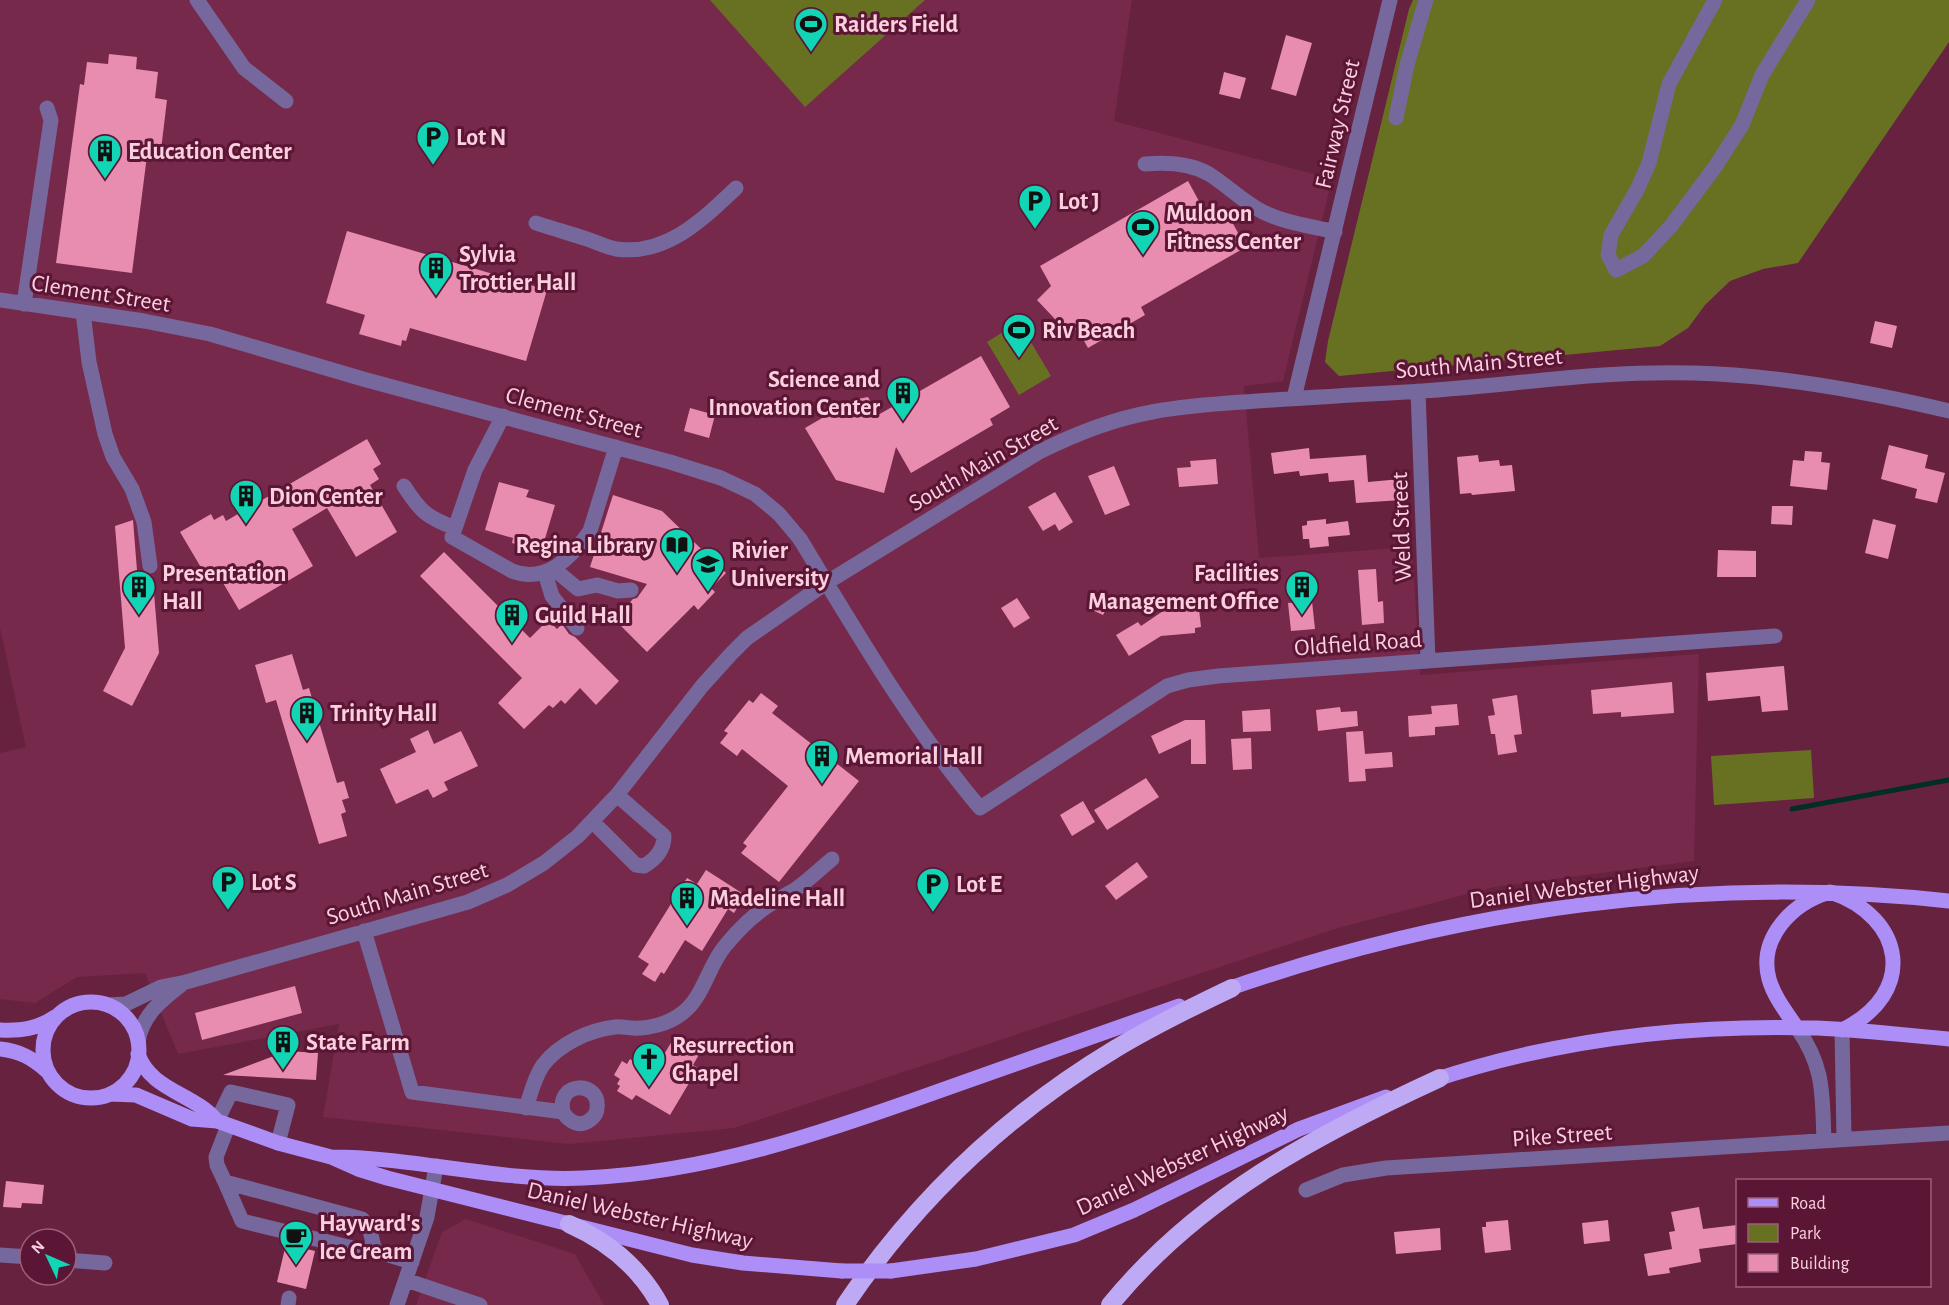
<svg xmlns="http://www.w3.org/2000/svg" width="1949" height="1305" font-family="'Alegreya Sans',sans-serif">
<rect width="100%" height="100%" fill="#672240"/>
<path fill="#76294b" d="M0 0H1132L1114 121 1332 179 1283 381 1244 386 1259 558 1412 547 1420 675 1699 654 1694 861 1494 887 1338 928 734 1128 569 1144 323 1117 339 1024 178 1054 145 973 77 977 35 1003 0 999V753L26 747 0 628Z
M466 1219 575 1254 604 1305H416L442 1232Z"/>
<path fill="#687122" d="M710 0H925L805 107Z
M1413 0H1949V42L1798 263 1763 269 1730 281 1705 305 1688 328 1660 346 1339 376 1325 362 1328 341 1409 9Z
M1019 322 1051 376 1019 395 987 342Z
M1811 750 1814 798 1714 805 1711 756Z"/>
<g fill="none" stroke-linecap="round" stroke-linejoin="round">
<path stroke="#032e25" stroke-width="5" d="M1792 809 1949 780"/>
</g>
<path fill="#e88db0" d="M1286 35 1312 43 1296 96 1271 89Z
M109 54 137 57 136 69 158 72 155 98 167 100 161 150 148 148 132 273 56 263 80 84 84 85 87 62 108 64Z
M1224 72 1246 78 1240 99 1219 94Z
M1188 181 1211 223 1227 213 1246 247 1141 307 1145 315 1088 348 1077 328 1070 335 1037 300 1051 286 1040 266Z
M347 231 547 290 526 361 410 328 406 341 402 340 401 346 359 334 365 315 326 303Z
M1875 321 1897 326 1892 348 1870 343Z
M981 356 1010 407 990 419 993 425 911 473 896 447 884 493 836 480 805 428 853 400 868 397 878 415Z
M690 408 715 415 709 438 684 431Z
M367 439 381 464 373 469 379 479 370 485 397 532 356 557 327 508 292 529 313 566 239 610 219 576 209 581 180 532 211 514 214 520 223 515 226 521Z
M1889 445 1928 455 1925 468 1945 473 1937 503 1915 498 1917 489 1881 479Z
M1309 448 1310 459 1366 455 1368 482 1401 479 1402 500 1356 503 1354 480 1329 482 1328 473 1300 476 1299 471 1274 474 1271 453Z
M1805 451 1822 452 1821 462 1830 463 1827 490 1790 486 1793 460 1804 461Z
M1478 455 1479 462 1499 460 1500 466 1512 465 1515 491 1472 495 1471 493 1460 494 1457 457Z
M1216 459 1218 484 1179 487 1177 468 1191 467 1190 461Z
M1114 466 1130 505 1105 515 1088 476Z
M499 482 529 490 526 497 555 505 541 552 512 543 513 538 485 530Z
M1055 492 1073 522 1059 531 1055 524 1043 531 1028 507Z
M613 495 662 511 726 573 711 588 715 592 698 610 694 605 647 652 614 619 633 599 637 598 647 584 590 567Z
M1772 506H1793L1792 525 1771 524Z
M1326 519V524L1348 521 1350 535 1328 537 1329 546 1310 548 1309 539H1303L1302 526 1307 525V521Z
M1873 519 1896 525 1888 559 1865 553Z
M133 520 138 583 153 581 159 653 132 706 103 691 125 648 115 526Z
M1718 550 1756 551V577H1717Z
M444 552 530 638 548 620 557 629 562 624 569 634 575 637 619 681 596 705 580 688 565 704 561 700 553 708 549 705 524 729 498 703 522 678 420 576Z
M1376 569 1378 602 1383 601 1384 623 1362 625 1358 570Z
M1095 593 1111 600 1103 615 1088 608Z
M1017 598 1030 618 1014 628 1001 608Z
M1198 600 1201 627 1195 628V633L1161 636 1129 656 1116 635 1138 622 1141 626 1166 609 1181 608 1180 602Z
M1312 601 1315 629 1291 631 1288 603Z
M292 654 303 690 309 688 337 783 344 781 349 798 342 800 346 812 341 814 347 836 319 844 276 700 266 703 255 665Z
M1784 666 1788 710 1762 712 1760 696 1708 701 1706 673Z
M1672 682 1674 713 1621 717V712L1593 714 1591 690Z
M761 693 778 706 772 713 859 781 779 882 741 853 747 846 743 843 788 786 742 749 737 756 720 743 728 733 724 731 749 700 753 703Z
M1517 695 1522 734 1514 735 1517 752 1498 755 1495 734H1491L1488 716 1495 715 1492 699Z
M1457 704 1459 725 1435 727V735L1409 737 1408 716 1432 714 1431 706Z
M1340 707 1341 712 1357 711 1358 726 1318 731 1316 710Z
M1270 709 1271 731 1243 732 1242 711Z
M1185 720H1205L1206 764H1191V739L1159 754 1151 736Z
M428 730 434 744 461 731 478 766 444 782 448 790 433 798 428 789 396 804 380 769 416 752 410 739Z
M1363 731 1365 754 1392 752 1393 767 1365 769 1366 781 1349 782 1346 732Z
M1251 738 1252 769 1233 770 1231 739Z
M1146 778 1159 797 1107 830 1094 810Z
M1083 801 1095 822 1072 836 1060 815Z
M1137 862 1148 877 1116 900 1105 886Z
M706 870 745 895 734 913 728 909 702 951 685 940 664 974 661 972 655 982 642 974 649 964 638 957 687 878 697 884Z
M295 986 302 1013 202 1040 195 1013Z
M675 1036 701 1051 693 1065 698 1068 670 1115 636 1095 632 1100 617 1091 620 1086 617 1084 620 1079 614 1075 622 1061 627 1064 630 1059 653 1073Z
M287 1051 318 1053 316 1080 223 1075Z
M6 1181 44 1185 42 1204 22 1203 21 1208 3 1207Z
M1699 1207 1703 1229 1737 1225V1244L1699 1249 1701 1262 1669 1268 1670 1273 1648 1276 1644 1254 1672 1249 1669 1232 1675 1231 1671 1212Z
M1508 1220 1511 1250 1485 1253 1482 1227H1486V1222Z
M1608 1220 1610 1241 1584 1244 1582 1223Z
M1440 1228 1441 1250 1396 1254 1394 1232Z
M286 1244 315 1251 306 1289 277 1282Z"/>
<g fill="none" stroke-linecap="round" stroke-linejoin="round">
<path stroke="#76689c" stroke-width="15" d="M197 0 244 68 286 101
M1715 0 1669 84 1649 163 1637 190 1611 235 1608 255 1616 270 1643 256 1671 226 1715 167 1742 125 1762 75 1808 0
M1396 118 1407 65 1426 0
M1145 164C1167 162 1190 163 1209 174 1228 186 1243 202 1263 212 1285 223 1311 226 1335 232
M536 223C554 229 572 234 590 240 598 243 607 247 616 249 667 256 703 219 736 188
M0 300 144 321 210 334 363 379 670 462 721 478 755 494 779 514 800 539C856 631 910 725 980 808L1167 686 1188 680 1218 676 1775 636
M24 304 51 120 47 108
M83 312 89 362 105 434 113 457 132 489 144 522 150 566
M1418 391 1428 661
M1294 398 1390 0
M503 416 475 470 452 537 512 571C546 584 571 558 590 531L616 447
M404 486C420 511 426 517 455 528
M554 569 578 589 597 585 618 591 631 590
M545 573 552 596 577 628
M593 822 636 865 644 866C656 859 664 850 664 836L617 795
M364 931 412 1092 563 1112C556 1080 601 1081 597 1108 597 1113 594 1117 590 1120 580 1128 569 1122 563 1112
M109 1005 126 1004 161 987 186 982 468 902 507 885 544 863 578 836 617 795 702 686 731 654 747 638 826 583 1039 452C1075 434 1113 419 1152 412 1183 406 1214 404 1244 402 1298 398 1352 395 1406 392 1502 387 1597 370 1693 373 1779 375 1865 391 1949 411
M1797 1028C1825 1068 1822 1094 1824 1141
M1842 1030 1844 1139
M138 1042C142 1016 160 1001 181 985
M526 1108C531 1093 534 1078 543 1065 559 1044 589 1030 615 1027 621 1026 627 1028 633 1028 648 1029 668 1024 681 1014 703 999 708 966 725 946 738 930 752 916 769 905 777 899 787 895 796 889 809 880 820 869 832 859
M217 1121 231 1092 288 1105 278 1143
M225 1182 217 1165 216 1157 228 1126
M1306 1190 1343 1175 1386 1168 1949 1133
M375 1251 369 1227 362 1219 225 1182 242 1221 361 1250 375 1251 412 1262
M0 1255 30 1257
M66 1260 105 1263
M406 1280 480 1305
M288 1305 289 1298
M397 1305 427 1217 436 1166"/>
<path stroke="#ad8ef7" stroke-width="15" d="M1222 991C1455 909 1702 874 1949 901
M43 1050a48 48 0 1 1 96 0a48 48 0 1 1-96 0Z
M1797 1028C1787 1013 1774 997 1769 979 1758 938 1792 903 1830 892 1905 917 1918 993 1842 1030
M0 1030C21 1031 37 1029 55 1017
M0 1049C20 1051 32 1058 47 1071
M138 1054C151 1091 194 1093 217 1121
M1431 1081C1556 1039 1686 1024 1817 1028 1861 1030 1905 1035 1949 1039
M110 1094 136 1095 192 1119 217 1121 278 1143 331 1157 358 1169 387 1178 692 1255 743 1263 842 1271
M331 1157C416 1157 498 1182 584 1178 707 1173 825 1132 939 1091 1019 1063 1099 1035 1179 1006
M891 1271 976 1259 1074 1235 1134 1210 1299 1129 1386 1097"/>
<path stroke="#bda9f4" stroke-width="18" d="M569 1224C607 1241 640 1268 660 1305
M845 1305C915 1201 1007 1114 1115 1049 1153 1026 1192 1007 1232 988
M1110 1305C1198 1197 1316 1135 1440 1078"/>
<path stroke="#ad8ef7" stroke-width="15" d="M842 1271H891"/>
</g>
<defs>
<g id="stadium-pin" transform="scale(1.725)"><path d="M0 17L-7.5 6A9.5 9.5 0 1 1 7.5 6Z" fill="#11d5b4" stroke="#5b1636"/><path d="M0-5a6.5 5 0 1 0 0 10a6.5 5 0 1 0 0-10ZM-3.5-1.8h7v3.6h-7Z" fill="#111"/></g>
<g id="parking-pin" transform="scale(1.725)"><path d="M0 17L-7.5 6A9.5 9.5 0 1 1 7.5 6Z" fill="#11d5b4" stroke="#5b1636"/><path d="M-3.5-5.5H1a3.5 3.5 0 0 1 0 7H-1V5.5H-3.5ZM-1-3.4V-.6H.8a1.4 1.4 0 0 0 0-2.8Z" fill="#111"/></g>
<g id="building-pin" transform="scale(1.725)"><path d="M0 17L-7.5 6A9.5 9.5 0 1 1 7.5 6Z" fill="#11d5b4" stroke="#5b1636"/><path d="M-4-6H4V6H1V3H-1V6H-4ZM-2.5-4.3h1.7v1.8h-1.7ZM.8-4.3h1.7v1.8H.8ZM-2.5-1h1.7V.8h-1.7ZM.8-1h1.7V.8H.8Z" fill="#111"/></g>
<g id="library-pin" transform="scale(1.725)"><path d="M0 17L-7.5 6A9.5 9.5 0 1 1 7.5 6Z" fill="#11d5b4" stroke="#5b1636"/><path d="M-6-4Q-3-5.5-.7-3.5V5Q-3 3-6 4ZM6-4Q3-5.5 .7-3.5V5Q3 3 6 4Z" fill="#111"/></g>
<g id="university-pin" transform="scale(1.725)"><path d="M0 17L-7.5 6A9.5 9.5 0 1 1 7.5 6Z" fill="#11d5b4" stroke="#5b1636"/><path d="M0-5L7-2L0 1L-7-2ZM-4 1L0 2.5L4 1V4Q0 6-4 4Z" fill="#111"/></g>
<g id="church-pin" transform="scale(1.725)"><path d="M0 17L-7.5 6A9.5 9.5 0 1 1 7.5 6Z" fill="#11d5b4" stroke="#5b1636"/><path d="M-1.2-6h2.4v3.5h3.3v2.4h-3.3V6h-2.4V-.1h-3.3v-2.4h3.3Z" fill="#111"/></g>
<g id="cafe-pin" transform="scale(1.725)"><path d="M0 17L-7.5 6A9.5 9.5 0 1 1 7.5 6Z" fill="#11d5b4" stroke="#5b1636"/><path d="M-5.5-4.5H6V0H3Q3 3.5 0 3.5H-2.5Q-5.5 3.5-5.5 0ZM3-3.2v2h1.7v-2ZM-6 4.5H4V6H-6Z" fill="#111"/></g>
</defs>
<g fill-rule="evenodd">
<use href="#stadium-pin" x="811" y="24"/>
<use href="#parking-pin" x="433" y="137"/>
<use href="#building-pin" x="105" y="151"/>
<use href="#parking-pin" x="1035" y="201"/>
<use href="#stadium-pin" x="1143" y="227"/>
<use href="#building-pin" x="436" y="268"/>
<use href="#stadium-pin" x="1019" y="330"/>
<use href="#building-pin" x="903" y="393"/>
<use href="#building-pin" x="246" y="496"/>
<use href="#library-pin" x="677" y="545"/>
<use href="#university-pin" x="708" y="564"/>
<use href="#building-pin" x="139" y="587"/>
<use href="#building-pin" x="1302" y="587"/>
<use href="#building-pin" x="512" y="615"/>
<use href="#building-pin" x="307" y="713"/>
<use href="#building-pin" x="822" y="756"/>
<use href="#parking-pin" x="228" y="882"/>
<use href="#parking-pin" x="933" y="884"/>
<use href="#building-pin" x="687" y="898"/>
<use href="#building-pin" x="283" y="1042"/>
<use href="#church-pin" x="649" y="1059"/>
<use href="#cafe-pin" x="296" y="1237"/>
</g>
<g text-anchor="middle" stroke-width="6" stroke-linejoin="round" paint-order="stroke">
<g font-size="24" font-weight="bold" fill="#fbcfde" stroke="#5b1636" text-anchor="start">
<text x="834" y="32">Raiders Field</text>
<text x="456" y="145">Lot N</text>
<text x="128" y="159">Education Center</text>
<text x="1058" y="209">Lot J</text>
<text x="1166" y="221">Muldoon<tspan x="1166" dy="28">Fitness Center</tspan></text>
<text x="459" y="262">Sylvia<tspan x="459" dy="28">Trottier Hall</tspan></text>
<text x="1042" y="338">Riv Beach</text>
<text x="880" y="387" text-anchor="end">Science and<tspan x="880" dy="28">Innovation Center</tspan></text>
<text x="269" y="504">Dion Center</text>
<text x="654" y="553" text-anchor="end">Regina Library</text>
<text x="731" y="558">Rivier<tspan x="731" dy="28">University</tspan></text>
<text x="162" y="581">Presentation<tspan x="162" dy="28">Hall</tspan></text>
<text x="1279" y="581" text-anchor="end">Facilities<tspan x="1279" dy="28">Management Office</tspan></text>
<text x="535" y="623">Guild Hall</text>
<text x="330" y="721">Trinity Hall</text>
<text x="845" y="764">Memorial Hall</text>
<text x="251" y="890">Lot S</text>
<text x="956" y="892">Lot E</text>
<text x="710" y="906">Madeline Hall</text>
<text x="306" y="1050">State Farm</text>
<text x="672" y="1053">Resurrection<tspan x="672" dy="28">Chapel</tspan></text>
<text x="319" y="1231">Hayward's<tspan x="319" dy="28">Ice Cream</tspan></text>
</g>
<g font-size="24" fill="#fbcfde" stroke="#5b1636">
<text transform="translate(1337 124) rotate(-77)" y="8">Fairway Street</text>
<text transform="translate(101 293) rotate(9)" y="8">Clement Street</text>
<text transform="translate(1479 363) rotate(-5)" y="8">South Main Street</text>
<text transform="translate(574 412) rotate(15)" y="8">Clement Street</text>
<text transform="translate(983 463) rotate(-30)" y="8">South Main Street</text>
<text transform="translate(1401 527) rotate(-92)" y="8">Weld Street</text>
<text transform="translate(1358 643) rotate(-4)" y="8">Oldfield Road</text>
<text transform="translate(1584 886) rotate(-7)" y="8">Daniel Webster Highway</text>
<text transform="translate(407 893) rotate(-17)" y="8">South Main Street</text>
<text transform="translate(1562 1135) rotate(-4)" y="8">Pike Street</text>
<text transform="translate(1182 1160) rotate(-25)" y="8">Daniel Webster Highway</text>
<text transform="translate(640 1215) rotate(13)" y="8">Daniel Webster Highway</text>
</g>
</g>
<rect x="1736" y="1179" width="195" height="108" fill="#5b1636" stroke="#9b6079" stroke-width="1.5"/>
<rect x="1748" y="1198" width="30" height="9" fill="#ad8ef7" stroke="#9b6079" stroke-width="1.5"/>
<text x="1790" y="1209" font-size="18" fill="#fbcfde">Road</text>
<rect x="1748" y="1224" width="30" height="18" fill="#687122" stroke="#9b6079" stroke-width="1.5"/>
<text x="1790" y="1239" font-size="18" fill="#fbcfde">Park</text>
<rect x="1748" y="1254" width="30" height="18" fill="#e88db0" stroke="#9b6079" stroke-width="1.5"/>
<text x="1790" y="1269" font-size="18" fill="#fbcfde">Building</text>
<g transform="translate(48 1257) rotate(314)"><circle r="28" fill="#5b1636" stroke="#9b6079" stroke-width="1.5"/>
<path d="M0-4.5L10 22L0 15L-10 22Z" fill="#11d5b4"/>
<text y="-9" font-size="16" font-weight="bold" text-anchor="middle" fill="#fbcfde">N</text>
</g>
</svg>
